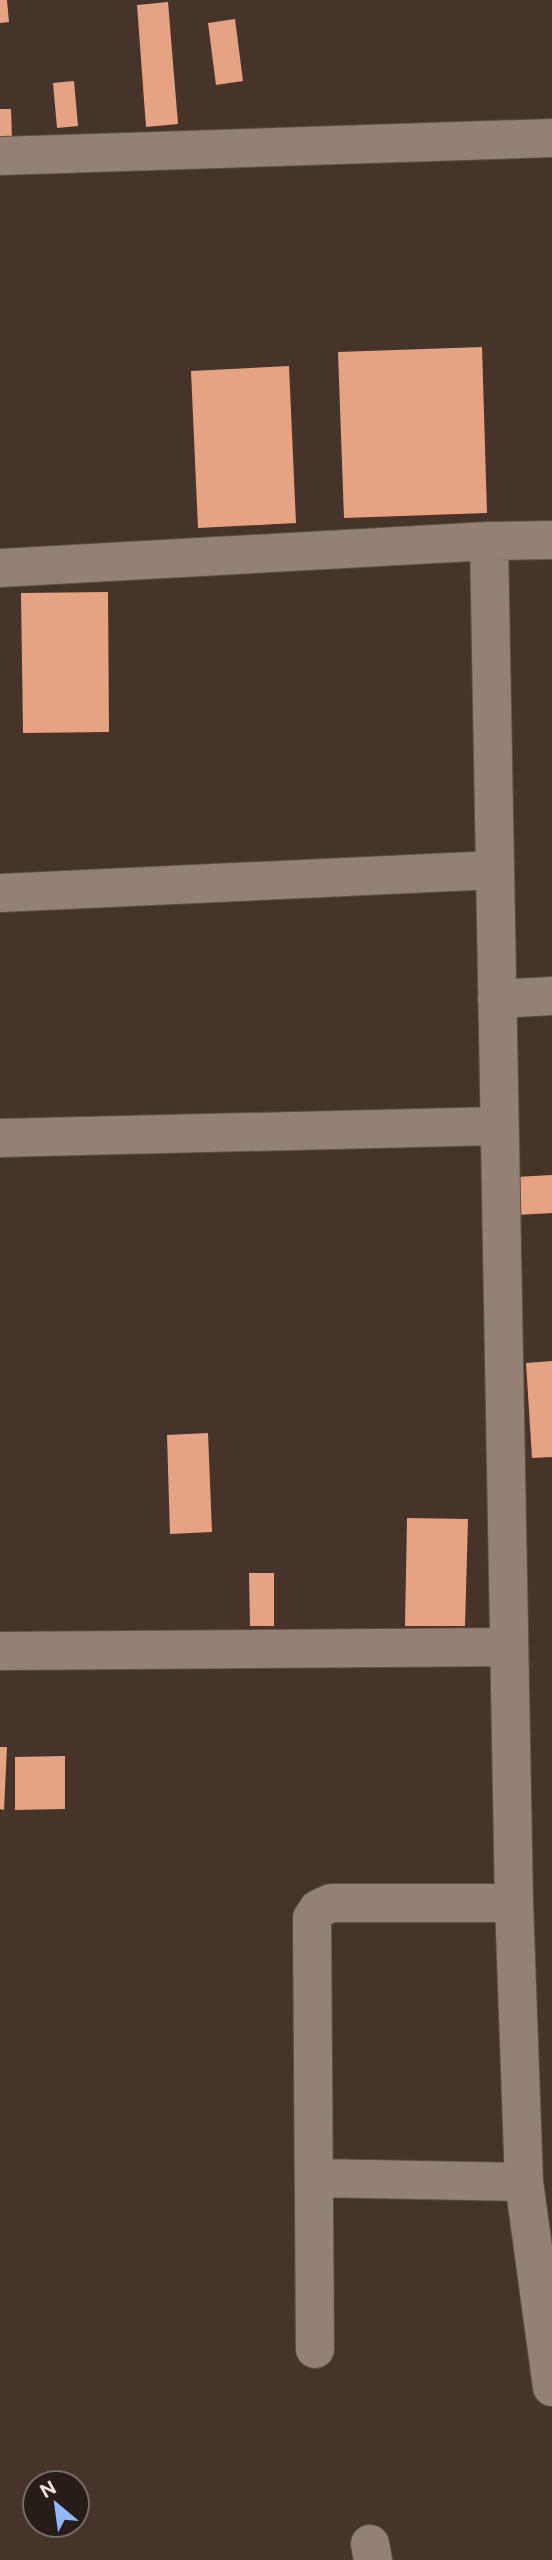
<svg xmlns="http://www.w3.org/2000/svg" width="552" height="2560" font-family="'Public Sans',sans-serif">
<rect width="100%" height="100%" fill="#46332a"/>
<path fill="#e5a383" d="M0 0H7L9 22 0 23Z
M168 2 178 124 146 127 137 5Z
M235 19 243 81 216 85 208 23Z
M74 81 78 126 57 128 53 83Z
M0 109H11L12 139H0Z
M482 347 487 513 344 518 338 352Z
M289 366 296 523 198 528 191 371Z
M108 592 109 732 23 733 21 593Z
M552 1175V1213L517 1215 515 1177Z
M552 1361V1457L532 1458 526 1363Z
M208 1433 212 1532 170 1534 167 1435Z
M407 1518 468 1519 465 1626H405Z
M249 1573H274V1626H250Z
M0 1747H7L4 1810 0 1809Z
M65 1756V1809L15 1810V1757Z"/>
<g fill="none" stroke-linecap="round" stroke-linejoin="round">
<g stroke="#5e4f47" stroke-width="40">
<path id="minor" d="M0 156 552 138
M489 541 514 1903 524 2182 552 2387
M0 568 489 541 552 540
M0 893 495 870
M497 999 552 996
M0 1138 499 1126
M0 1651 509 1647
M314 2178 524 2182
M315 2349 312 1918 318 1909 331 1903H514
M370 2544 373 2560"/>
</g>
<use href="#minor" stroke="#958075" stroke-width="38"/>
</g>
<g transform="translate(56 2504) rotate(331)"><circle r="33" fill="#261d19" stroke="#766c67" stroke-width="2"/>
<path d="M0-5L12 26L0 18L-12 26Z" fill="#94b7fd"/>
<text y="-10" font-size="19" font-weight="bold" text-anchor="middle" fill="#eee2dc">N</text>
</g>
</svg>
